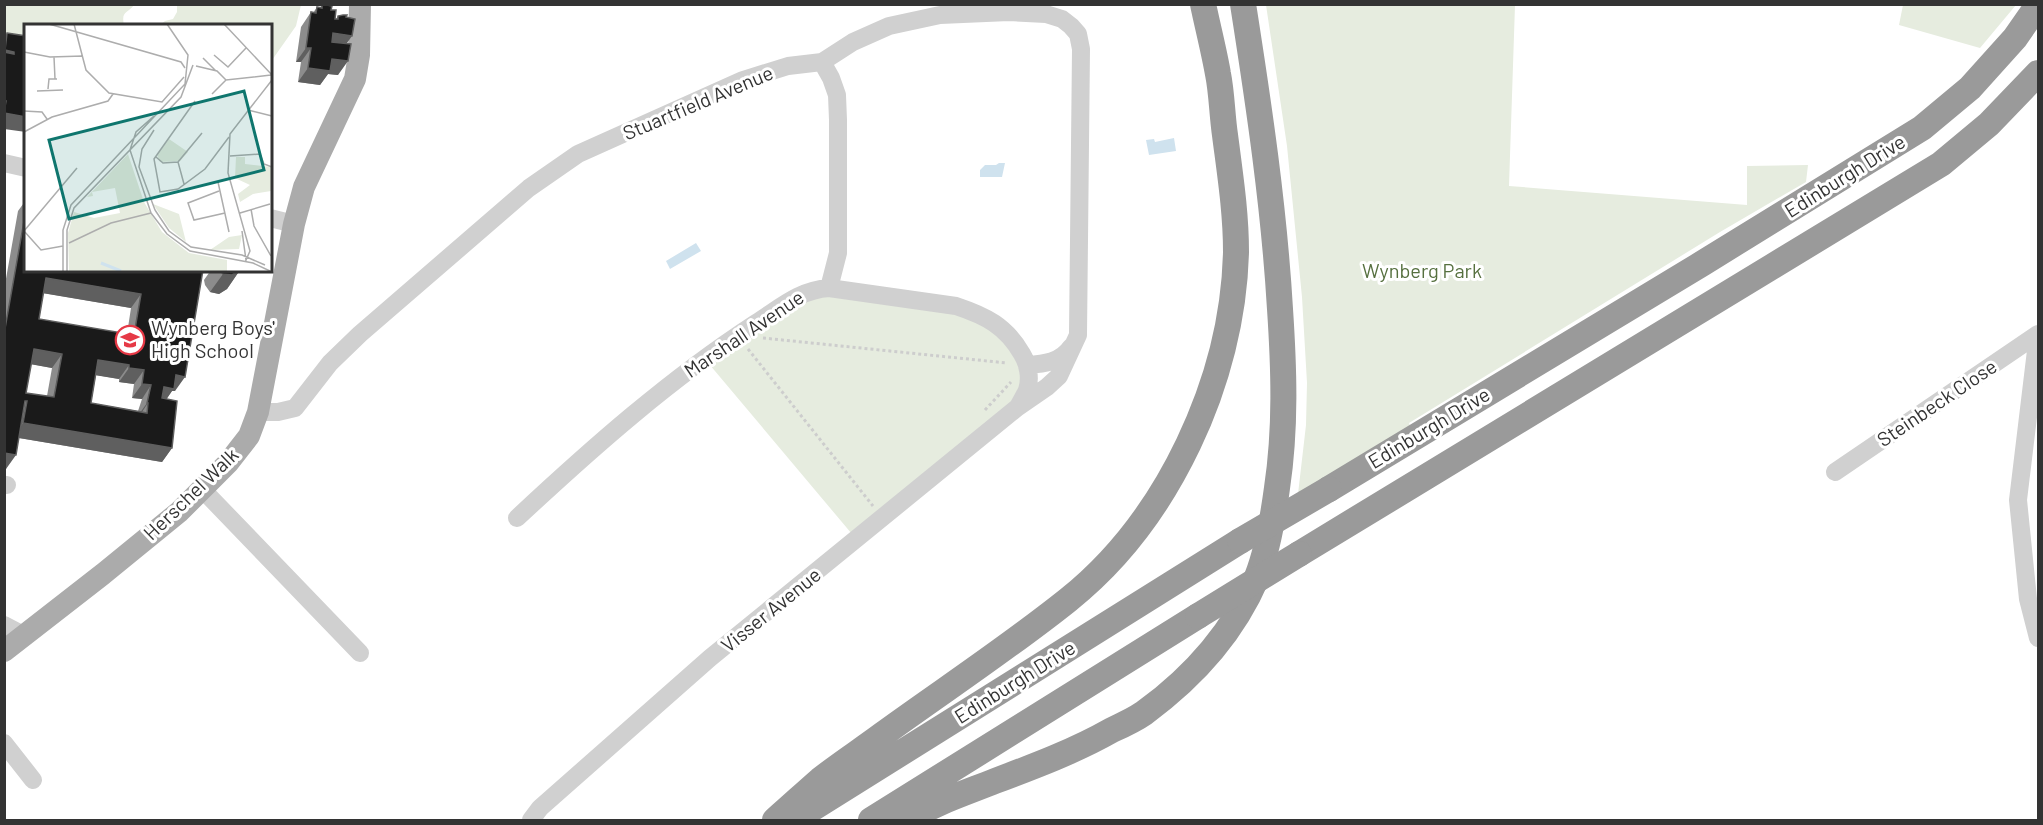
<svg xmlns="http://www.w3.org/2000/svg" width="2043" height="825" font-family="Barlow,sans-serif">
<rect width="100%" height="100%" fill="#fff"/>
<path fill="#e6ecdf" d="M4 5H134C127 14 121 11 124 25L26 26 25 49 5 44Z
M177 5V4L301 5 296 26 270 63V26L160 25 165 21 173 19 177 12Z
M1266 5H1515L1509 186 1747 205V166L1808 165 1806 182 1720 232 1409 423 1411 428 1298 494 1306 425 1307 383 1302 297 1287 146Z
M1903 5V4L2016 5 1980 48 1899 25Z
M800 291 950 306 1008 335 1026 390 857 540 704 358Z"/>
<path fill="#cfe2ee" d="M1174 138 1176 151 1149 155 1146 140 1154 139 1155 142Z
M999 163H1005L1002 177H980V170L985 165H996Z
M696 243 701 251 670 269 666 261Z"/>
<g fill="none" stroke-linecap="round" stroke-linejoin="round">
<path stroke="#cdcdcd" stroke-width="3" stroke-dasharray="3 3" stroke-linecap="butt" d="M763 338 1007 363
M748 349 873 506
M985 410 1011 382"/>
<path stroke="#d0d0d0" stroke-width="18" d="M4 163 26 168
M270 218 294 224
M829 288 956 306C986 316 1006 326 1022 354 1028 364 1031 378 1027 390 1025 395 1021 401 1018 407
M2038 334 2018 500 2028 599 2038 638
M1027 365C1044 364 1061 362 1071 347
M258 412H278L295 408 330 363 360 334 529 188 578 154 743 80 788 66 822 62 853 42 889 26 940 15 1009 12 1046 14 1062 19 1071 26 1078 34 1081 49 1078 335 1059 376 1047 387 1018 407 710 658 540 808 531 820
M1835 472 2038 334
M4 485H7
M202 489 360 653
M517 518C592 448 670 379 756 323 780 308 799 290 829 288L838 253V120L837 95 831 78 822 62
M4 625 25 636
M4 743 33 780"/>
<path stroke="#ababab" stroke-width="22" d="M4 651 103 574 179 512 228 463 249 436 258 412 294 224 304 187 355 79 359 55 360 4"/>
<path stroke="#9a9a9a" stroke-width="26" d="M1329 489 1703 263 1922 128 1970 88 2015 38 2038 5
M1299 554 1941 164 1989 124 2038 73
M775 820C790 807 805 793 820 780 840 764 862 750 882 735 944 690 1008 648 1068 600 1168 520 1233 380 1236 252 1236 212 1230 174 1225 135 1222 115 1222 94 1218 74 1214 51 1208 28 1203 4
M794 820 1240 541
M871 820 1198 616
M907 820C934 803 965 793 995 781 1035 766 1075 751 1112 730 1123 725 1134 720 1144 713 1192 678 1233 633 1257 577 1268 549 1273 518 1277 488 1286 428 1284 369 1280 309 1274 207 1259 106 1243 4"/>
<path stroke="#9a9a9a" stroke-width="26" d="M1240 541 1329 489
M1198 616 1299 554"/>
</g>
<path fill="#8c8c8c" fill-rule="evenodd" d="M322 4 331 10 335 19H336L338 16 346 44 338 75 328 74 320 85 298 82 301 62H296L301 27 311 12 313 13 317 7 320 8Z
M7 33 26 36 4 129V37Z
M26 200V270H203L175 391H172L166 399 172 448 162 462 19 438 6 469H4V290L18 211ZM43 293 131 308 127 334 39 319ZM31 364 52 368 47 396 26 393ZM96 375 119 379V382L134 384 132 398 142 399 138 411 91 403Z
M211 270H240L227 289 219 294 210 292 205 285 204 280Z"/>
<path fill="#5f5f5f" d="M333 33 352 36 342 50 323 47Z
M306 48H311L301 62H296Z
M5 50 14 52 4 66V62Z
M332 59 348 61 338 75 328 74 320 85 298 82 308 68Z
M4 113 26 117V132L4 129Z
M240 270 227 289 219 294 210 292 223 274Z
M46 278 141 294 131 308 36 292Z
M34 349 62 354 52 368 24 363Z
M98 360 129 365 119 379 88 374Z
M129 368 144 370 134 384 119 382Z
M176 375 185 377 175 391H172L164 403 154 401 164 387Z
M142 384 151 385 142 399 132 398Z
M147 403H148L138 418 137 417Z
M23 423 172 448 162 462 13 437Z
M4 453 16 455 6 469H4Z"/>
<path fill="#1a1a1a" stroke="#5f5f5f" stroke-width="1.5" fill-rule="evenodd" d="M322 4 332 6 331 10H336L335 19H338V16L343 15H347L346 17 355 19 352 36 333 33 332 42 351 44 348 61 332 59 330 71 308 68 311 48H306L311 12 316 13 317 7 322 8Z
M7 33 26 36V117L4 113 6 101H4V52L14 54V52L5 50Z
M26 210V270H203L185 377 176 375 174 389 164 387 162 398 177 401 172 448 23 423 27 401H25L16 455 4 453V334ZM46 278 141 294 134 335 39 319ZM34 349 62 354 54 397 26 393ZM98 360 129 365V368L144 370 142 384 151 385 147 403H148L147 413 91 403Z
M220 270H240L232 275 223 274Z"/>
<defs>
<g id="school-ring" transform="scale(1.5)"><circle r="9.5" fill="#fff" stroke="#e63946" stroke-width="1.5"/><path d="M0-5L7-2L0 1L-7-2ZM-4 1L0 2.5L4 1V4Q0 6-4 4Z" fill="#e63946"/></g>
</defs>
<g fill-rule="evenodd">
<use href="#school-ring" x="130" y="340"/>
</g>
<g text-anchor="middle" stroke-width="6" stroke-linejoin="round" paint-order="stroke">
<g font-size="20" fill="#333" stroke="#fff">
<text transform="translate(698 103) rotate(-23)" y="7">Stuartfield Avenue</text>
<text transform="translate(1845 176) rotate(-32)" y="7">Edinburgh Drive</text>
<text transform="translate(744 334) rotate(-34)" y="7">Marshall Avenue</text>
<text transform="translate(1937 403) rotate(-34)" y="7">Steinbeck Close</text>
<text transform="translate(1429 428) rotate(-31)" y="7">Edinburgh Drive</text>
<text transform="translate(191 494) rotate(-44)" y="7">Herschel Walk</text>
<text transform="translate(771 610) rotate(-39)" y="7">Visser Avenue</text>
<text transform="translate(1015 682) rotate(-32)" y="7">Edinburgh Drive</text>
</g>
<g font-size="20" fill="#56703f" stroke="#fff">
<text x="1422" y="278">Wynberg Park</text>
</g>
<g font-size="20" fill="#333" stroke="#fff" text-anchor="start">
<text x="151" y="335">Wynberg Boys'<tspan x="151" dy="23">High School</tspan></text>
</g>
</g>
<g transform="translate(24 24)">
<rect width="248" height="248" fill="#fff"/>
<path d="M145 115 164 128 156 137 136 138 133 131ZM104 130 120 178 138 208 165 229 203 236V247H45L44 209 50 188 70 194 96 189 91 164 68 168 69 172 63 173ZM212 133H221V140L247 143V167L229 170 216 178 214 170 226 161 211 154ZM129 180 155 190 162 218 145 204ZM218 211 215 225 186 226 205 213Z" fill="#e6ecdf"/>
<path fill="none" stroke="#cfe2ee" stroke-width="3" d="M77 239 97 247"/>
<path fill="none" stroke="#adadad" stroke-width="1.5" d="M25 0 157 38 161 44M50 0 62 46 85 69 138 78 160 53M200 0 248 51M0 28 26 33 59 32M190 31 204 43 222 24M30 33 31 55M179 34 192 47M172 42 193 47 202 56 247 51M24 65 25 55H33M13 67 39 66M188 70 202 56M171 77 130 135 136 168 154 165 181 145 205 113M224 86 248 92M0 87 18 88 23 95M130 106 118 125 115 143 131 186M0 108 28 93 84 77 89 70M29 131 37 163M206 132 236 130 240 140 248 143M132 133 139 139 154 138M194 158 205 208M160 160 154 138 178 109M195 167 164 179 170 196 201 189M227 185 230 202 247 232M131 186 145 207 167 223 218 231 241 241M127 189 143 210 166 227 229 239 246 247M127 189 106 126 112 108 130 92M216 189 246 180M0 207 17 226 39 222M0 207 53 144M218 207 222 236 226 227 204 149 206 110 248 56M45 219 87 199 127 189M39 247V206L47 181 161 60 164 31 143 0M43 247V206L50 184 157 73 169 41"/>
<path fill="#0f766e" fill-opacity="0.15" stroke="#0f766e" stroke-width="3" d="M220 67 240 146 45 195 25 116Z"/>
<rect width="248" height="248" fill="none" stroke="#333" stroke-width="3"/>
</g>
<rect width="2043" height="825" fill="none" stroke="#333333" stroke-width="12"/>
</svg>
